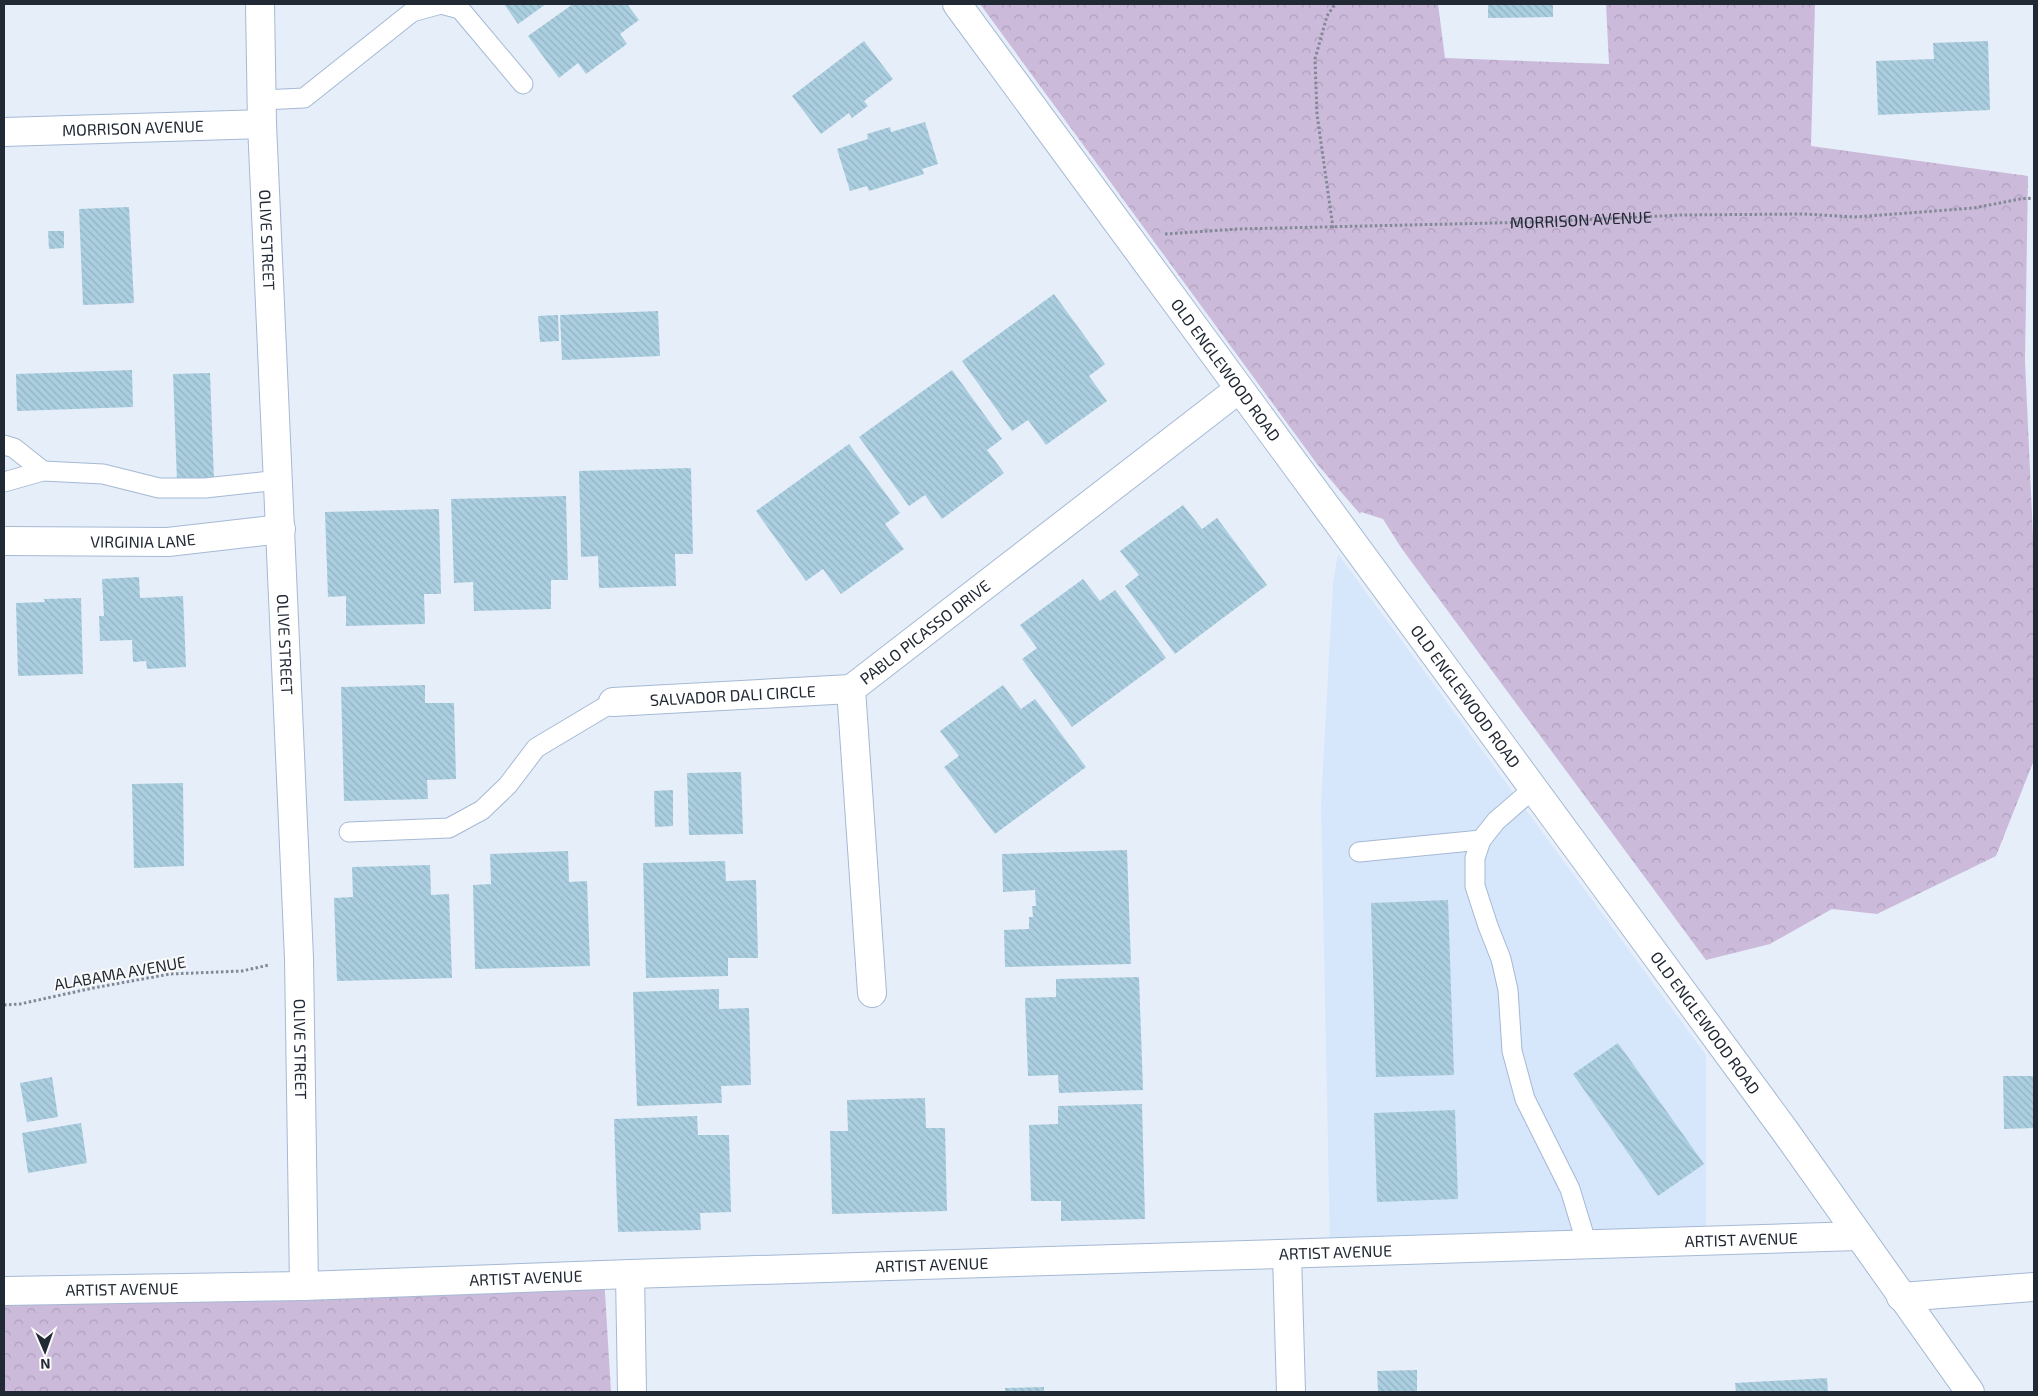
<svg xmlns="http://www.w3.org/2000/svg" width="2038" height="1396" font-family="'Exo 2',sans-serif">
<defs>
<pattern id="forest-crowns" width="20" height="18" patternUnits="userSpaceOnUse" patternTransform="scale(1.25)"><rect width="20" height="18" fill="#ccbadb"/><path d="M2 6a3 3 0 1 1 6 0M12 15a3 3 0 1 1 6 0" fill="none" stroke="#afa0bd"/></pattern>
<pattern id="building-back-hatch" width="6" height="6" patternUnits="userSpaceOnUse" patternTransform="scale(1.25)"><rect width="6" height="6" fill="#abcfe0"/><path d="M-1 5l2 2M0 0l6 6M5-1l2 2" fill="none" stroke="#93b2c1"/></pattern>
</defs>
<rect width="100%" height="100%" fill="#e6eefa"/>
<path fill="#d6e6fb" d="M1338 554 1706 1055V1236L1330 1243 1321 804 1333 583Z"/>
<path fill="url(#forest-crowns)" d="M980 4H1438L1445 58 1609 64 1606 4H1815L1811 146 2028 176 2025 361 2034 558V760L1996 856 1877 914 1832 909 1770 944 1706 960 1402 549 1383 519 1361 512 1360 514 1317 464Z
M603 1260 611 1392H4V1295L309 1280Z"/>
<path fill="url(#building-back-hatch)" d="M504 4H546L518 24Z
M573 4H627L639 20 620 34 627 44 586 74 578 63 559 78 528 36Z
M1488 4H1553V17L1488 18Z
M864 41 893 79 864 101 868 106 852 118 849 113 821 134 792 96Z
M1988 41 1990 110 1878 115 1876 61 1934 59 1933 43Z
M925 122 938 164 922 169 924 174 869 191 867 186 850 191 837 149 868 139 867 134 890 127 891 132Z
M129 207 134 303 83 305 79 209Z
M48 231H64V248L49 249Z
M1054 294 1105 364 1089 376 1107 401 1046 445 1028 420 1012 431 962 361Z
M658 311 660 356 562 360 560 315Z
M558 315 559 341 540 342 538 316Z
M132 370 133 407 17 411 16 374Z
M952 370 1002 439 987 450 1004 473 942 519 925 495 909 506 859 437Z
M210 373 214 480 177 482 173 374Z
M849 444 900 513 885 524 904 549 841 594 823 569 806 581 756 511Z
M691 468 693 554H675L676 586 599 588 598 556 581 557 579 471Z
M566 496 568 580H551V609L474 611 473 582 454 583 451 499Z
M1183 505 1202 529 1217 518 1267 585 1175 654 1125 586 1139 575 1120 551Z
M439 509 441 594H424L425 624 346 626V596L328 597 325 512Z
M139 577 140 598 183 596 186 667 147 669 146 661 133 662 132 640 100 641 99 616H104L102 579Z
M1083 579 1100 601 1115 590 1166 658 1072 727 1022 659 1037 648 1020 625Z
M81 598 83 674 18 676 16 603 45 602 44 599Z
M425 685V703H454L456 779 427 780 428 799 344 801 341 687Z
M1003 685 1021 709 1035 699 1086 767 995 834 944 767 959 756 940 731Z
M741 772 743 834 689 835 687 773Z
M183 783 184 866 134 868 132 784Z
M673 790V826L655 827 654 791Z
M1127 850 1131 964 1005 967 1004 930 1029 929V917H1033L1032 906H1036L1035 890 1003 892 1002 854Z
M568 851 569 882 587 881 590 966 475 969 473 885 491 884 490 854Z
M725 861 726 881 756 880 758 958H728V976L646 978 643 863Z
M430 865 431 895 449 894 452 978 337 981 334 898 353 897 352 867Z
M1448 900 1454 1075 1376 1077 1371 903Z
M1139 977 1143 1090 1059 1093 1058 1075 1028 1076 1025 998 1056 997V979Z
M719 989V1009L749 1008 751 1085 721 1086 722 1103 637 1106 633 992Z
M1618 1043 1704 1164 1658 1196 1573 1074Z
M2003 1076H2034V1128L2004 1129Z
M52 1077 58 1117 27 1122 20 1083Z
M925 1098 926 1128H945L947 1211 832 1214 830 1131H848L847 1100Z
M1142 1104 1145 1219 1061 1221V1201H1031L1029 1125 1058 1124V1106Z
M1455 1110 1458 1199 1377 1202 1374 1113Z
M697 1116 698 1135H729L731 1212 700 1213 701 1230 618 1232 614 1119Z
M81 1123 87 1163 28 1173 22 1133Z
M1417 1370V1392H1378L1377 1371Z
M1827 1378 1828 1392H1736L1735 1383Z
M1044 1387V1392H1005V1388Z"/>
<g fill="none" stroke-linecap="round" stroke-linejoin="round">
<g stroke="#a5b9d4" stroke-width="21">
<path id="service" d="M262 100 304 98 412 12 441 4 460 9 523 84
M4 445 14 448 43 471
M4 482 43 471 103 474 159 488H205L279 480
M1533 789 1496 821 1481 840 1475 858V886L1488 926 1501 959 1508 990 1512 1051 1525 1099 1570 1189 1587 1245
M349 832 449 828 482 810 508 785 536 748 613 702
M1359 852 1481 840"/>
</g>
<g stroke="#a5b9d4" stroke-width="30">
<g id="minor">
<path id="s2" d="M260 4 262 124 299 958 304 1286"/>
<path id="s3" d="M4 132 262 124"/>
<path id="s4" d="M4 541 168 542 281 529"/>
<path id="s5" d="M613 702 851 689"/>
<path id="s6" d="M872 993 851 689 1239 389"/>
<path d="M1287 1255 1291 1392"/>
<path d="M630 1274 632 1392"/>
<path id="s7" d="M4 1291 304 1286 630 1274 1858 1236"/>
<path d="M1901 1297 2034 1287"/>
</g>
</g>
<g stroke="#a5b9d4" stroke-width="30">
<g id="tertiary">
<path id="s8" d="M957 4 1785 1131 1970 1392"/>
</g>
</g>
<g stroke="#818995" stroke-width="3" stroke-dasharray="2.5 2.5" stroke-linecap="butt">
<path d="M1333 228 1317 114 1315 59 1327 16 1335 4"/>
<path id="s1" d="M1165 234 1238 229 1536 222 1682 215 1804 214 1855 217 1974 208 2020 199 2034 198"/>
<path d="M4 1005 20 1004 93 988 170 974 242 971 269 965"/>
</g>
<use href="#service" stroke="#fff" stroke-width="19"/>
<use href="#minor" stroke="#fff" stroke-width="28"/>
<use href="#tertiary" stroke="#fff" stroke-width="28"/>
</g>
<g text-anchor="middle" stroke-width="4" stroke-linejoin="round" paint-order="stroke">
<g font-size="16" fill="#212934" stroke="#fafafa">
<text dy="6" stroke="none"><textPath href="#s3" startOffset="129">MORRISON AVENUE</textPath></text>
<text dy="6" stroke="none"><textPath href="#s1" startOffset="416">MORRISON AVENUE</textPath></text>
<text dy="6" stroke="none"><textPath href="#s2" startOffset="236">OLIVE STREET</textPath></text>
<text dy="6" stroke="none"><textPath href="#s8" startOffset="454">OLD ENGLEWOOD ROAD</textPath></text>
<text dy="6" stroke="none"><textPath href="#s4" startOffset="139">VIRGINIA LANE</textPath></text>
<text dy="6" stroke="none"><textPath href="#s6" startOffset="398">PABLO PICASSO DRIVE</textPath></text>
<text dy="6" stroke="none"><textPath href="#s2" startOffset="641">OLIVE STREET</textPath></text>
<text dy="6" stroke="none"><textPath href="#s5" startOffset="120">SALVADOR DALI CIRCLE</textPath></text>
<text dy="6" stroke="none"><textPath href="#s8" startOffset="859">OLD ENGLEWOOD ROAD</textPath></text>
<text transform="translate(120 973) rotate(-10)" y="6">ALABAMA AVENUE</text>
<text dy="6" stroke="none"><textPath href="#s8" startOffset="1264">OLD ENGLEWOOD ROAD</textPath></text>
<text dy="6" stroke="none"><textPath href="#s2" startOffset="1046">OLIVE STREET</textPath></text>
<text dy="6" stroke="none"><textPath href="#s7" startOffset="1738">ARTIST AVENUE</textPath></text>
<text dy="6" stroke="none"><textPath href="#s7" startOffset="1332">ARTIST AVENUE</textPath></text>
<text dy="6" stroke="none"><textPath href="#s7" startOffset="928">ARTIST AVENUE</textPath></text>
<text dy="6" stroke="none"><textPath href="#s7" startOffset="522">ARTIST AVENUE</textPath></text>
<text dy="6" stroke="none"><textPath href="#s7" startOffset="118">ARTIST AVENUE</textPath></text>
</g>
</g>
<rect width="2038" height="1396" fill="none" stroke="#212934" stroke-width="10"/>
<g transform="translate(45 1351) rotate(178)" stroke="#fafafa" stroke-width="4" paint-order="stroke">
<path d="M0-4L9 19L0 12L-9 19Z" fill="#212934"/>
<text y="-8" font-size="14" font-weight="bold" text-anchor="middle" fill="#212934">N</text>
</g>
</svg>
